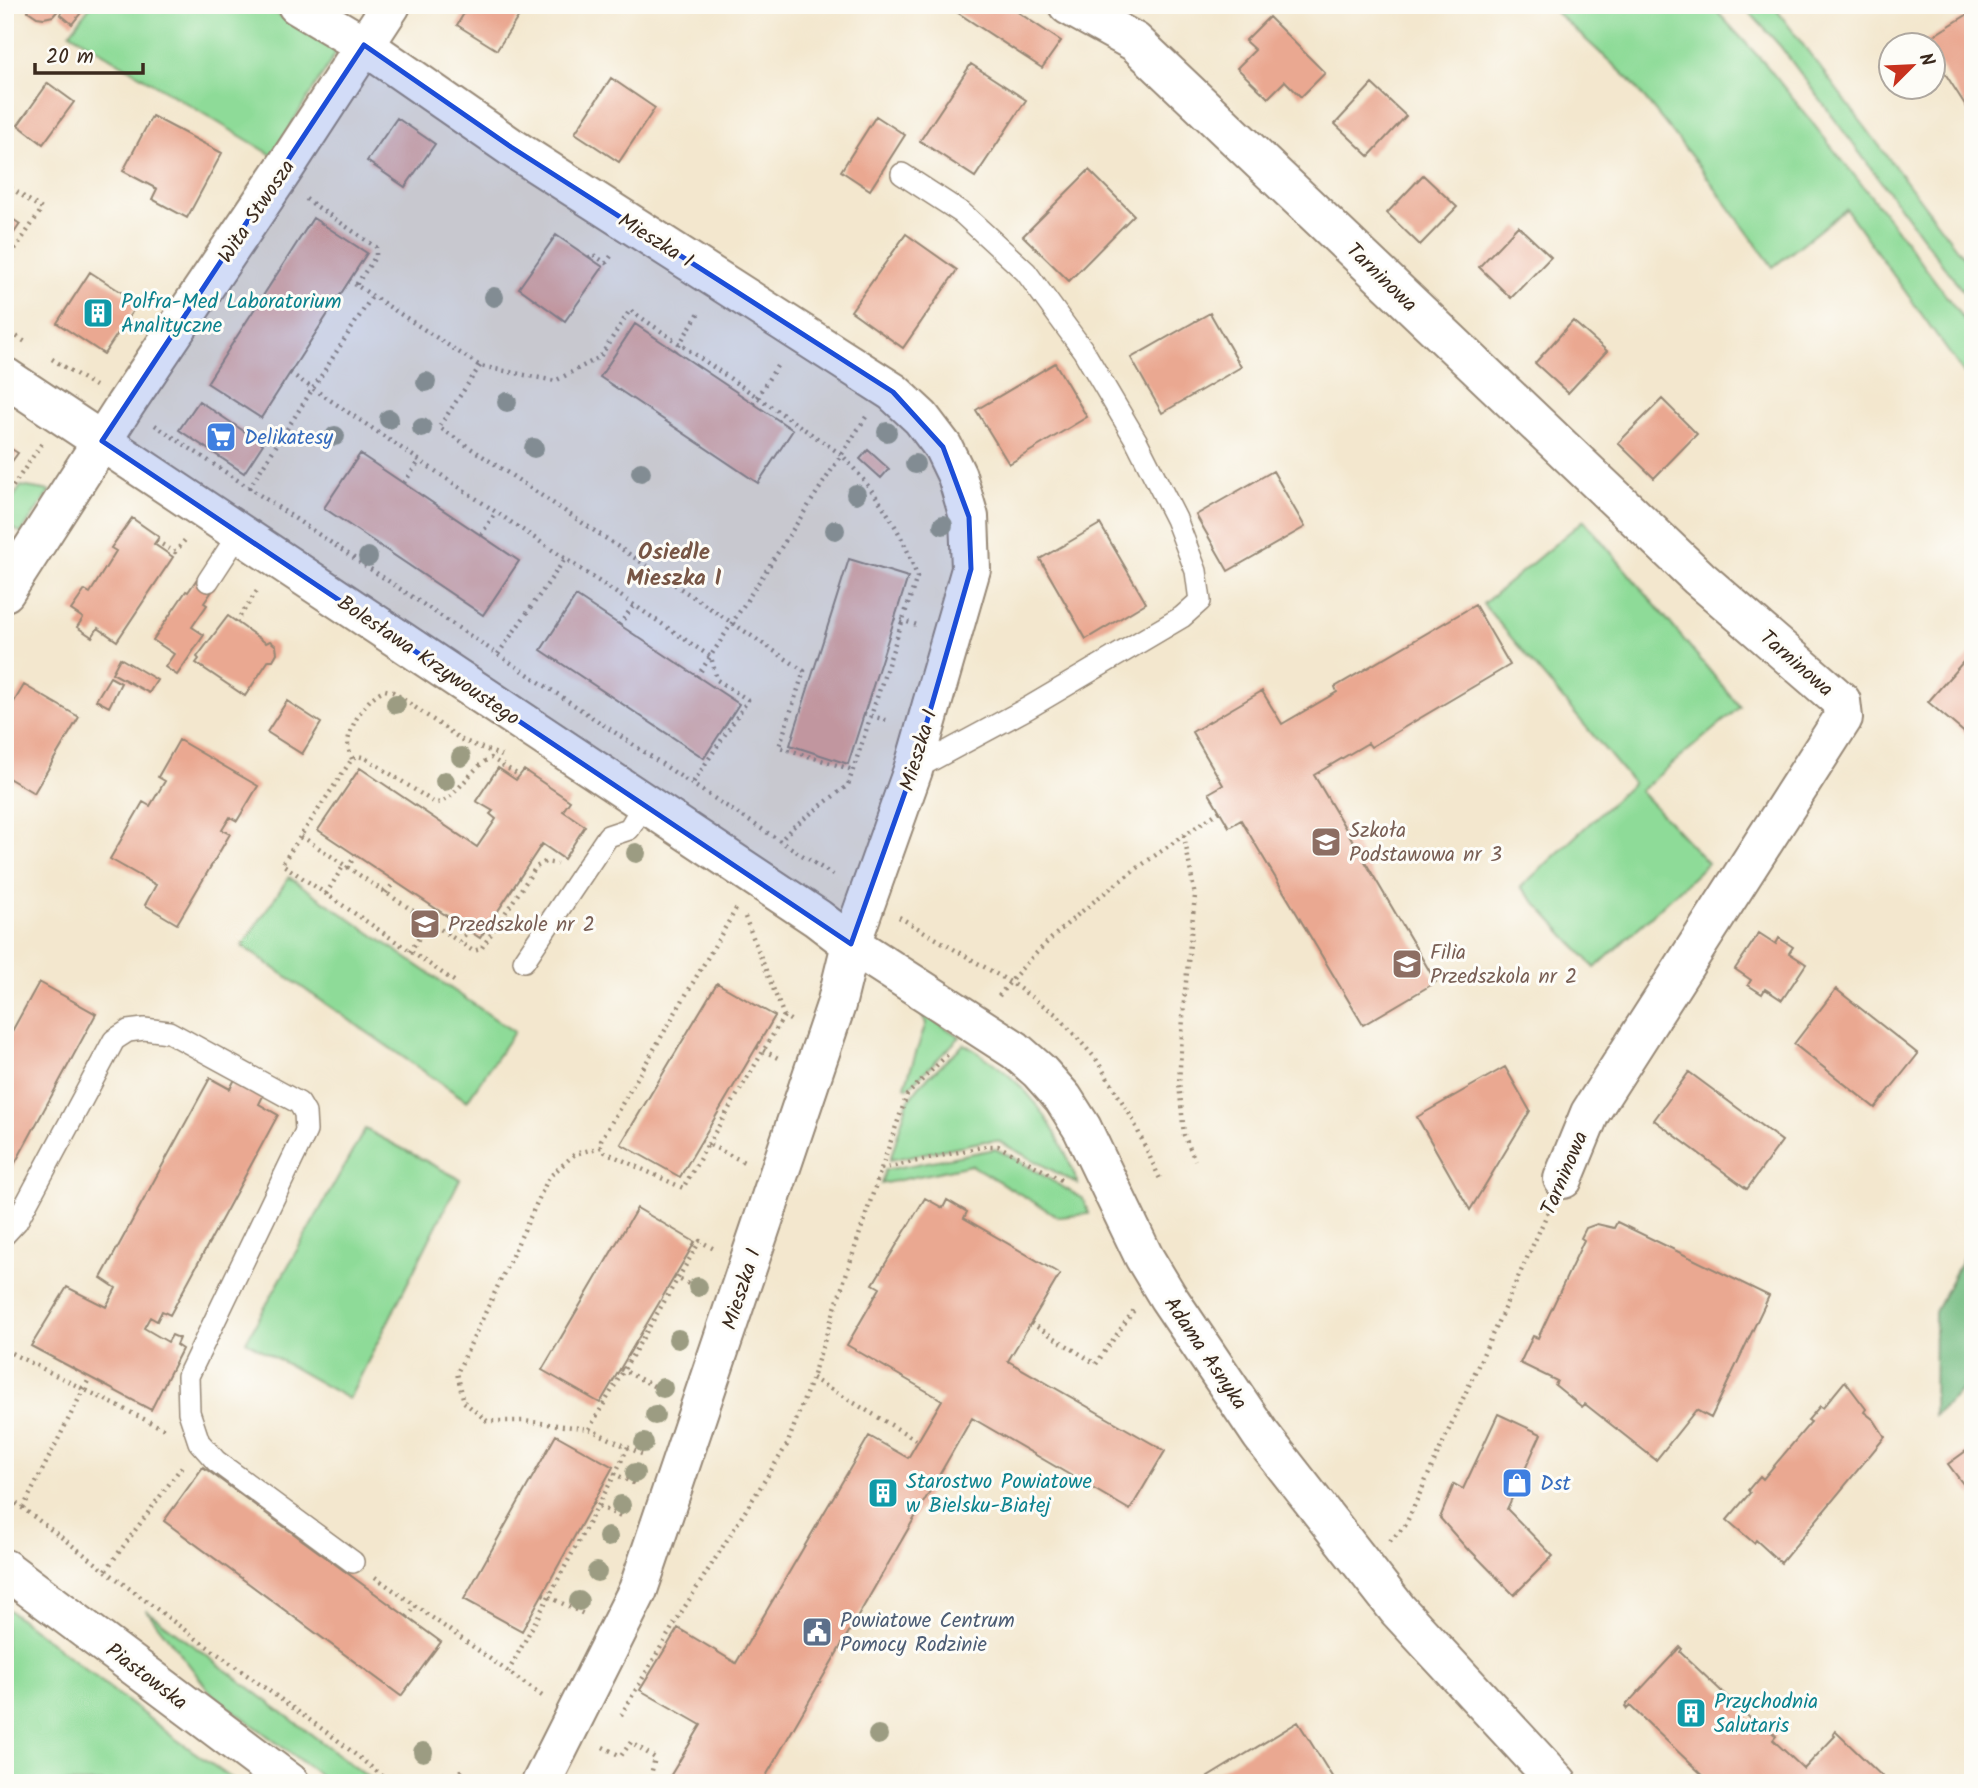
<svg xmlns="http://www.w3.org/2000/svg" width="1978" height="1788" font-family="Kalam,sans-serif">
<rect width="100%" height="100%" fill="#fdfcf7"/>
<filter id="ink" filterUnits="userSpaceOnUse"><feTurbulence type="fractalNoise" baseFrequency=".0143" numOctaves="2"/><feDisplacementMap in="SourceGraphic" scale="14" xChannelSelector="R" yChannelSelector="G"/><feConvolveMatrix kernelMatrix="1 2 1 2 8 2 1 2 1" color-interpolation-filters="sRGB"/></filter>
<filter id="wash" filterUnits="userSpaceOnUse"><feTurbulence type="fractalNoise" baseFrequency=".00686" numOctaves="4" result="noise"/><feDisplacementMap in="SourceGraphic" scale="28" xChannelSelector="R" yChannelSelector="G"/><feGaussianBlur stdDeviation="1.57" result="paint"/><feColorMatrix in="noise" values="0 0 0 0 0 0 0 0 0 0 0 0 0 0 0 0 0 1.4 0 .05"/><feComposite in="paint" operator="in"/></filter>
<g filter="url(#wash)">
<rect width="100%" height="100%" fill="#f3e7ce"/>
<path fill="#8edb98" stroke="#64825b" stroke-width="2" d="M91 5H262L331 47 336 53 272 155 70 33Z
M1548 5H1711L1766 65 1886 215 1973 332V386L1846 209 1773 267 1696 162 1630 80Z
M1743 5H1773L1973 270V305L1780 46Z
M21 486 50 491 21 533 5 523V510Z
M1584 520 1740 707 1640 791 1708 863 1595 968 1521 887 1633 783 1483 604Z
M289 877 514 1032 467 1101 242 946Z
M924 1014 960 1037 908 1088 905 1086 926 1023 922 1015Z
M964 1044C1026 1079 1054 1119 1078 1184L998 1141H985L890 1160 908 1101 921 1084Z
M365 1129 460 1179 349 1399 246 1341Z
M995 1149 1008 1155 1083 1199 1089 1214 1059 1217 971 1165 881 1184 885 1170Z
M5 1607 173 1737 238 1783H5Z
M146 1610 376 1783H330L212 1694Z"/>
<path fill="#72bb80" stroke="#56724f" stroke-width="2" d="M1973 1238V1381L1934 1416 1935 1312Z"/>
<g id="blocks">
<path fill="#eaa891" d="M28 5H63L53 16 44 18 37 17 28 11Z
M67 5H87L72 24 60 14Z
M469 5H526L497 50 457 25Z
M946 5H1007L1061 41 1042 68Z
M1973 11V112L1971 114 1932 53V46H1928L1925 41Z
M1269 17 1325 73 1301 97 1285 81 1268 98 1237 68 1255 50 1245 41Z
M971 64 1026 100 975 177 920 141Z
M611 78 655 108 619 162 575 133Z
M48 83 74 102 43 144 18 125Z
M1372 84 1406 116 1369 156 1335 124Z
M152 116 222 153 187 218 152 199 157 189 123 171Z
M876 116 905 135 870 190 841 171Z
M397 118 435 144 405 187 367 161Z
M1089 170 1134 215 1069 281 1023 236Z
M1423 175 1457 207 1420 245 1387 213Z
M5 214 20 224 5 246Z
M313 218 367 253 261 418 207 383Z
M1518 226 1551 257 1511 298 1479 267Z
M906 234 957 270 903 348 851 311Z
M556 235 603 267 565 321 519 288Z
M90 272 138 303 104 354 57 323Z
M1210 313 1241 367 1162 413 1131 358Z
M1573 321 1607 351 1568 393 1535 363Z
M635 324 793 430 758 483 600 377Z
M1055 363 1087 417 1009 464 976 410Z
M1662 399 1697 434 1654 478 1618 443Z
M199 401 263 444 244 473 179 430Z
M5 445 18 453 5 471Z
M868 450 889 469 881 478 860 459Z
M360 454 519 561 483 615 324 508Z
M1273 471 1305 527 1228 571 1196 515Z
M132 518 159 537 154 544 173 557 117 641 98 628 92 637 77 627 83 618 71 610 85 590 90 593 116 551 111 548Z
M1100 524 1146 603 1086 639 1040 559Z
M849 559 908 577 848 764 790 745Z
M199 576 215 587 204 603 207 605 192 627 204 635 177 675 165 667 174 654 153 640 186 591 188 592Z
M576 596 739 704 704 758 541 650Z
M1475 605 1510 665 1371 747 1368 743 1314 775 1436 982 1363 1025 1241 820 1229 827 1209 793 1223 785 1192 732 1262 691 1282 724 1337 692 1335 687Z
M228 616 266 643 270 641 276 646 277 653 273 660H269L245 696 196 663 199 659 197 657Z
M1971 653 1973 655V740L1928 702Z
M120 658 157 680 149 693 112 673Z
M110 677 121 683 109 707 96 700Z
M24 685 79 717 34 793 5 776V717Z
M287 701 321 723 302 754 267 732Z
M179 740 258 786 237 821 230 817 222 830 230 834 177 924 145 905 156 885 110 859 143 802 150 806 165 781 158 777Z
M360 768 477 847 496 819 490 814 493 811 476 801 498 768 516 780 524 770 570 801 563 811 585 826 564 859 542 844 480 938 318 830Z
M1759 933 1776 944 1779 938 1793 947 1789 953 1806 964 1782 1000 1765 989 1762 994 1748 985 1751 980 1735 969Z
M39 982 96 1014 7 1178 5 1177V1044Z
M717 983 775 1016 680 1177 621 1144Z
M1836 989 1918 1054 1875 1108 1794 1044Z
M1505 1067 1530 1111 1470 1210 1417 1117Z
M1689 1072 1782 1141 1747 1189 1654 1120Z
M210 1078 230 1089 235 1079 264 1094 259 1104 278 1115 170 1315 162 1311 157 1321 150 1317 144 1328 168 1342 172 1335 179 1338 176 1345 182 1349 151 1410 31 1346 67 1287 106 1307 116 1288 101 1278Z
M925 1198 943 1208 947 1200 967 1212 964 1218 1060 1274 1008 1361 1165 1451 1130 1510 972 1418 762 1783H666L701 1725 640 1690 678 1628 736 1663 869 1436 908 1458 942 1400 847 1345 880 1288 873 1284Z
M637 1208 695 1242 600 1403 542 1370Z
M1617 1222 1769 1296 1711 1418 1696 1410 1656 1460 1585 1404 1582 1407 1555 1385 1557 1381 1520 1363 1533 1336 1538 1338 1584 1240 1581 1238 1586 1228 1597 1224 1614 1228Z
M1845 1381 1866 1409 1864 1412 1874 1420 1885 1437 1781 1563 1756 1540 1754 1543 1727 1520 1750 1493 1748 1490 1760 1476 1763 1479 1811 1422 1808 1420 1820 1406 1823 1408Z
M1498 1414 1541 1434 1507 1509 1553 1556 1514 1595 1469 1549 1468 1550 1440 1518 1454 1484 1463 1489Z
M556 1435 613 1467 522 1631 464 1599Z
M1973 1446V1497L1948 1464Z
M203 1467 441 1642 401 1696 164 1521Z
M1680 1647 1682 1649 1680 1652 1753 1721 1757 1718 1776 1736 1773 1740 1804 1769 1835 1736 1833 1734 1835 1731 1889 1783H1711L1630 1706 1627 1709 1625 1706Z
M1298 1722 1336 1783H1212L1208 1777Z"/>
</g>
</g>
<g filter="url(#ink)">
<use href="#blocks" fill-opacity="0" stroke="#978876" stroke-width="2"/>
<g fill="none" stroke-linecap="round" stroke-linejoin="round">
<g stroke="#978876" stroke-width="24">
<path id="service" d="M902 174 962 213 1026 272 1083 350 1136 440 1176 519 1196 571 1200 601 1182 617 1028 708 913 770
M208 581 240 532
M524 961 608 836 629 829 644 804
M5 1234 17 1221 114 1040 128 1031 144 1029 169 1032 299 1103 305 1113 306 1131 188 1376 189 1412 199 1442 216 1461 353 1562"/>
</g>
<g stroke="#978876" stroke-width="42">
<path id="minor" d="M297 5 364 45 511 147 893 392 921 418 943 447 957 476 969 517 971 569 913 770 851 944 836 1005 638 1590 541 1783
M1068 5 1135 42 1699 578 1841 701 1843 718 1590 1113 1563 1179
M5 377 817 918 851 944 1015 1050 1039 1071 1063 1098 1082 1128 1144 1257 1168 1297 1261 1435 1398 1610 1558 1783
M5 592 125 405 286 166 391 5"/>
</g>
<g stroke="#978876" stroke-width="42">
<path id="tertiary" d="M5 1569 290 1783"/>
</g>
<path stroke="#978876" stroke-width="4.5" stroke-dasharray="2 5" stroke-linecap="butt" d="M5 184 42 209 5 264
M306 199 376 247V256L356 285 480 366 555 381 600 357 630 310 842 455C874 490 903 530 917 577L848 785 793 827 780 841
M589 258 592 254 606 263 611 256
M349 280 356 285
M5 329 27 343
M675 351 700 311
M52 359 95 386
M480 366 439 427 804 671 779 747 853 770
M290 373 711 657 717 680 748 700 692 784
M753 403 779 363
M155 425 692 784 836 877
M404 483 420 460
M249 488 373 295
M5 498 42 443
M481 535 496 512
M156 541 175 552 185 540
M894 618 917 625
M236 622 257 591
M619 625 634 605
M498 654 565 559
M697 677 866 417
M864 714 890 721
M352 759C350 754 348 749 348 743 349 726 368 695 385 690L393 692 462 740 502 756
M1184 835 1195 896 1184 1001 1179 1083 1184 1135 1195 1160
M301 836 473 951 481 949 536 867 545 862 557 864
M347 868 356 855
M386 893 395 881
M326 894 344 865
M736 909 601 1140V1147L605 1152 683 1188 708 1144 744 1162
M745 917 784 1016 793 1022
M899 917 1010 982 1057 1015 1096 1059 1132 1118 1160 1179
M426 920 435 908
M460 942 468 930
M410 952 429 922
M454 981 282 864 352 759 358 756 366 758 435 803C453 804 472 765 491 758L520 776
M999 996C1054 923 1144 862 1220 811
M757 1047 780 1059
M701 1141 708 1144 784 1016
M601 1147 575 1154 549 1177 457 1373 464 1402 487 1421H524L589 1429 646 1456
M881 1169 986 1146H998L1065 1182
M674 1277 700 1289
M1031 1323 1096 1364 1134 1310
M5 1350 164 1429
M621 1369 667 1393
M812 1378 918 1441
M589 1429 700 1241 714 1249
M628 1447 615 1474 635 1484
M5 1495 194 1637 336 1739 391 1783
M593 1503 623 1518
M23 1508 90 1377
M1390 1541 1405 1526 1548 1212
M106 1570 183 1465
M375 1577 545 1698
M543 1594 586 1615
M407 1617 416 1606
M508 1672 615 1474
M621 1715 679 1616 787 1445 812 1378 881 1169 907 1095 949 1053
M603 1747 621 1756 631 1742 655 1758 649 1783
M453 1783 462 1770"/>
<use href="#service" stroke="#fff" stroke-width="21"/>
<use href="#minor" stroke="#fff" stroke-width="38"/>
<use href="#tertiary" stroke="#fff" stroke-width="38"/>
</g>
<g fill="#9c9c82">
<circle cx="494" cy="297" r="10"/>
<circle cx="426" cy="382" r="10"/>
<circle cx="507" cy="402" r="10"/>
<circle cx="389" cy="419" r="10"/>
<circle cx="422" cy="428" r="10"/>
<circle cx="887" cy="432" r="10"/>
<circle cx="335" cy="436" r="10"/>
<circle cx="534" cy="448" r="10"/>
<circle cx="915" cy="464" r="10"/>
<circle cx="641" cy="472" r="10"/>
<circle cx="856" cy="494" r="10"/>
<circle cx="943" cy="525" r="10"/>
<circle cx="835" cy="530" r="10"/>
<circle cx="368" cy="557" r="10"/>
<circle cx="396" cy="704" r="10"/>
<circle cx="461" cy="757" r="10"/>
<circle cx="445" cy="781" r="10"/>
<circle cx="636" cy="853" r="10"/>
<circle cx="698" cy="1287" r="10"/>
<circle cx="678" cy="1339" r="10"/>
<circle cx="663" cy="1388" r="10"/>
<circle cx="655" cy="1415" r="10"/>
<circle cx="644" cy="1443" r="10"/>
<circle cx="635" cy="1473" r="10"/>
<circle cx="621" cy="1505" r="10"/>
<circle cx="608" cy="1537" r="10"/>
<circle cx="597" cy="1572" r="10"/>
<circle cx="579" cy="1601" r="10"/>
<circle cx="878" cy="1735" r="10"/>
<circle cx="423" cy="1752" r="10"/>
</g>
</g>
<path fill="#1d4ed8" fill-opacity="0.2" stroke="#1d4ed8" stroke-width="5" stroke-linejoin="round" d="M364 45 511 147 893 392 943 447 969 517 971 569 913 770 851 944 102 441Z"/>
<defs>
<g id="building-square" transform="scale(1.575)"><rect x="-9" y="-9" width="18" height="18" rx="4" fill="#0f9aa8" stroke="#fdfcf7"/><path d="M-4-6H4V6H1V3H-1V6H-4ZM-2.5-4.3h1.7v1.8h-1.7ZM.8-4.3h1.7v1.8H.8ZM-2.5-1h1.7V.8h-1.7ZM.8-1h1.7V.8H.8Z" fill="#fff"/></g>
<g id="supermarket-square" transform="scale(1.575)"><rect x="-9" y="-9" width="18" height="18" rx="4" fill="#3f7fe0" stroke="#fdfcf7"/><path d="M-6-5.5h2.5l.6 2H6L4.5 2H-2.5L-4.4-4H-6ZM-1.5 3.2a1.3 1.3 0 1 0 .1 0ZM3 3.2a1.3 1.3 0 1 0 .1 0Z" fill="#fff"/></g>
<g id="school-square" transform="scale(1.575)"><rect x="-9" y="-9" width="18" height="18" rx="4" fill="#8d6e63" stroke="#fdfcf7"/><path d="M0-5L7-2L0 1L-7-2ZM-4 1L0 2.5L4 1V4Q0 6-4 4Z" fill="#fff"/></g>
<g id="shop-square" transform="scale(1.575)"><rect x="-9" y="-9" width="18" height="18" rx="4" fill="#3f7fe0" stroke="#fdfcf7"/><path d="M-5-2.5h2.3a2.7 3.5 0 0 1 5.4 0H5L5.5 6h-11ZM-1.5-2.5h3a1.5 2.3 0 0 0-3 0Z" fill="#fff"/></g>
<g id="civic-square" transform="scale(1.575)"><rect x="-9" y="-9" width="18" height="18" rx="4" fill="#5c6f8a" stroke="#fdfcf7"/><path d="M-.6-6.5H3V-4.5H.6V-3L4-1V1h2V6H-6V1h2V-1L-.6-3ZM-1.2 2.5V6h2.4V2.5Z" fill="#fff"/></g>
</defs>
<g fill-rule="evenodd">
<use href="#building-square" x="98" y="313"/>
<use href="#supermarket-square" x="221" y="437"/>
<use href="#school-square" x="1326" y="842"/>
<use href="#school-square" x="425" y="924"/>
<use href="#school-square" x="1407" y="964"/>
<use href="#shop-square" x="1517" y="1483"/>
<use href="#building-square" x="883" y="1493"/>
<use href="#civic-square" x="817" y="1632"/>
<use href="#building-square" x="1691" y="1713"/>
</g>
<g text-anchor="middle" stroke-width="6" stroke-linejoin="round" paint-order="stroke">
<g font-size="21" fill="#3b2a1e" stroke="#fdfcf7">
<text transform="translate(256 211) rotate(-56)" y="7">Wita Stwosza</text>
<text transform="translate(656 240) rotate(32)" y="7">Mieszka I</text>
<text transform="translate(1382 277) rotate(44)" y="7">Tarninowa</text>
<text transform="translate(429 660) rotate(34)" y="7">Bolesława Krzywoustego</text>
<text transform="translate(1797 663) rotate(41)" y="7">Tarninowa</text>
<text transform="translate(918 750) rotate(-73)" y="7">Mieszka I</text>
<text transform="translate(1564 1173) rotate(-67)" y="7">Tarninowa</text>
<text transform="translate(741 1289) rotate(-72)" y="7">Mieszka I</text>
<text transform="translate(1206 1353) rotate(56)" y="7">Adama Asnyka</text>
<text transform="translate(147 1676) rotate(37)" y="7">Piastowska</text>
</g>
<g font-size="21" fill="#0d838f" stroke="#fdfcf7" text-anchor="start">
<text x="121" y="308">Polfra-Med Laboratorium<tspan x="121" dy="24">Analityczne</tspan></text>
<text x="906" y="1488">Starostwo Powiatowe<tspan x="906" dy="24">w Bielsku-Białej</tspan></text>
<text x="1714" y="1708">Przychodnia<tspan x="1714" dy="24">Salutaris</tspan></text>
</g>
<g font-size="21" fill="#366cbe" stroke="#fdfcf7" text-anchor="start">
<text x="244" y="444">Delikatesy</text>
<text x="1540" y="1490">Dst</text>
</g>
<g font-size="21" fill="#785e54" stroke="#fdfcf7" text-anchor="start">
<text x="1349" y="837">Szkoła<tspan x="1349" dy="24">Podstawowa nr 3</tspan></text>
<text x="448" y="931">Przedszkole nr 2</text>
<text x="1430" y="959">Filia<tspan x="1430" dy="24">Przedszkola nr 2</tspan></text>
</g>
<g font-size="21" fill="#4e5e75" stroke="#fdfcf7" text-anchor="start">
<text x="840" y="1627">Powiatowe Centrum<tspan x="840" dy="24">Pomocy Rodzinie</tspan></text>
</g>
<g font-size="23" font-weight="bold" fill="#785646" stroke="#fdfcf7">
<text x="674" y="559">Osiedle<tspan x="674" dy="26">Mieszka I</tspan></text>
</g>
</g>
<rect width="1978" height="1788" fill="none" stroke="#fdfcf7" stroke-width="28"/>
<g transform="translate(1912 66) rotate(66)"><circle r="33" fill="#fdfcf7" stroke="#afa8a0" stroke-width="2"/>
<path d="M0-5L12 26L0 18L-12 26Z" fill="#c8321e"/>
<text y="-10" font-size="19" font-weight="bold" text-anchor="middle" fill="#3b2a1e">N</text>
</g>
<path d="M35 63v10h108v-10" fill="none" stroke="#3b2a1e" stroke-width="3.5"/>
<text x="46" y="63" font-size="21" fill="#3b2a1e" stroke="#fdfcf7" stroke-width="5" paint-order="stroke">20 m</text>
</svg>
